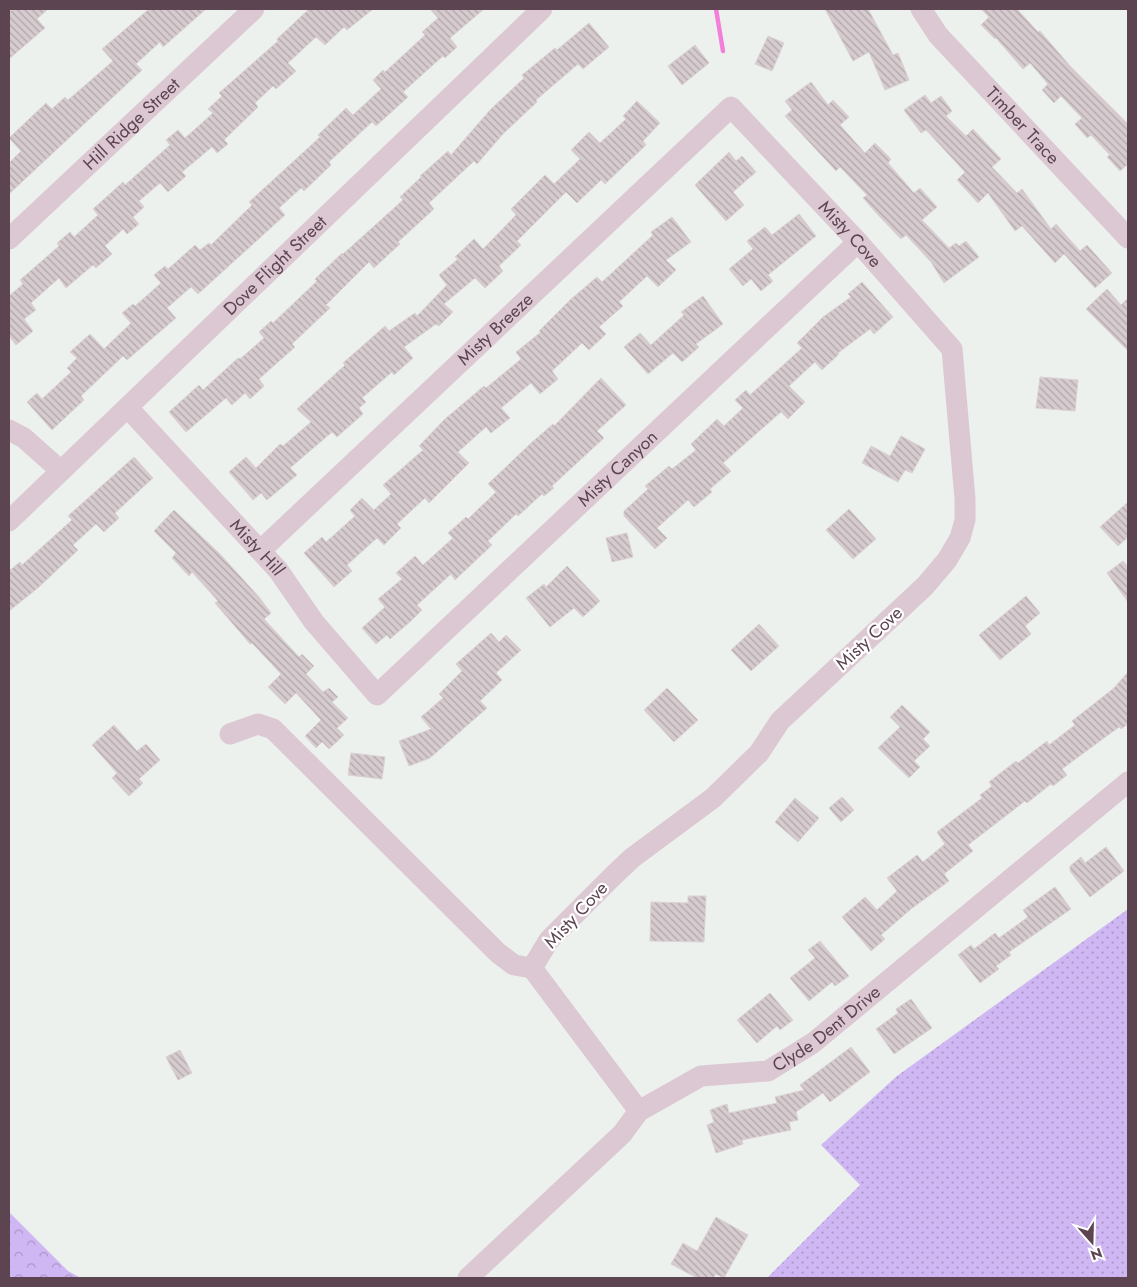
<svg xmlns="http://www.w3.org/2000/svg" width="1137" height="1287" font-family="Jost,sans-serif">
<defs>
<pattern id="green-dots" width="8" height="8" patternUnits="userSpaceOnUse" patternTransform="scale(1.25)"><rect width="8" height="8" fill="#cfb7f3"/><path d="M2 2h.1M6 6h.1" fill="none" stroke="#ab96c7" stroke-width="1.8" stroke-linecap="round"/></pattern>
<pattern id="forest-crowns" width="20" height="18" patternUnits="userSpaceOnUse" patternTransform="scale(1.25)"><rect width="20" height="18" fill="#cfb7f3"/><path d="M2 6a3 3 0 1 1 6 0M12 15a3 3 0 1 1 6 0" fill="none" stroke="#ab96c7"/></pattern>
<pattern id="building-back-hatch" width="6" height="6" patternUnits="userSpaceOnUse" patternTransform="scale(1.25)"><rect width="6" height="6" fill="#d6cccf"/><path d="M-1 5l2 2M0 0l6 6M5-1l2 2" fill="none" stroke="#b1a7aa"/></pattern>
</defs>
<rect width="100%" height="100%" fill="#edf1ed"/>
<path fill="url(#green-dots)" d="M1128 909V1278H767L860 1185 821 1145 897 1076Z"/>
<path fill="url(#forest-crowns)" d="M9 1212 68 1271 81 1278H9Z"/>
<g fill="none" stroke-linecap="round" stroke-linejoin="round">
<path stroke="#f47fdb" stroke-width="4.5" d="M716 9 723 51"/>
</g>
<path fill="url(#building-back-hatch)" stroke="#dad1d3" d="M13 9H48L37 19 45 28 9 59V12Z
M149 9H206L163 47 160 42 136 64 142 70 9 194V163L21 151 9 138 46 103 52 109 65 97 68 100 113 61 102 49Z
M309 9H373L347 30 344 27 325 45 316 37 288 63 296 71 276 89 273 86 255 103 258 107 224 140 228 144 217 153 212 147 182 172 186 176 168 192 160 183 139 201 144 207 133 217 139 224 127 234 123 229 105 246 112 254 96 268 93 265 66 288 59 278 31 303 36 310 24 319 33 331 16 345 9 336V296L23 284 20 280 59 246 57 243 70 232 74 237 98 215 93 209 123 182 125 185 170 145 166 140 178 130 185 138 213 113 208 109 222 96 219 93 278 41 277 39Z
M430 9H484L450 38 457 47 445 58 443 56 403 92 408 97 376 126 372 122 329 162 331 165 304 191 301 188 279 208 285 215 198 294 191 287 167 308 176 318 127 360 123 356 81 396 84 400 52 430 27 402 37 393 42 399 71 372 67 368 77 358 70 352 90 334 104 349 131 323 122 313 133 304 135 306 161 283 154 275 165 266 168 269 195 245 200 250 209 243 211 245 252 205 249 202 320 137 318 135 346 108 353 115 381 89 373 80 383 70 385 72 425 35 422 32 438 18Z
M825 9H868L893 55 898 53 909 80 885 90 869 52 853 61Z
M981 9H1017L1038 32 1040 31 1071 67 1128 124V164L1120 171 1107 157 1110 155 1091 135 1087 138 1075 124 1082 118 1061 96 1054 103 1042 90 1048 84 1030 63 1023 69 996 38 995 39 981 25 989 17Z
M589 23 609 47 583 69 578 64 536 100 537 102 503 134 477 164 474 161 429 203 434 209 398 242 400 244 374 268 369 262 326 305 330 308 292 344 295 347 259 379 264 386 250 399 245 393 232 405 226 398 186 432 169 412 199 385 203 390 238 358 240 359 264 338 259 332 271 321 273 323 317 281 315 279 342 253 343 254 403 200 400 197 421 177 420 176 448 151 451 155 490 110 524 78 522 75 555 48 557 50Z
M768 36 784 43 772 71 755 64Z
M695 45 709 63 682 85 668 66Z
M811 82 828 105 833 100 849 117 840 125 865 153 875 143 891 159 888 163 914 193 920 188 937 207 922 220 949 248 956 243 959 246 966 241 979 257 944 283 931 262 906 235 901 239 879 216 863 198 867 195 840 167 836 171 785 116 792 110 785 101Z
M925 95 931 103 941 96 952 111 946 116 966 136 973 129 985 142 1001 159 992 167 1017 193 1022 189 1051 229 1056 224 1080 251 1087 245 1112 273 1095 288 1064 254 1055 263 1022 226 1015 231 988 193 978 203 957 180 965 172 926 130 921 133 904 110Z
M637 101 660 123 643 141 646 145 605 184 601 180 577 203 566 192 517 241 521 245 499 266 503 271 485 288 475 278 444 304 453 312 439 326 436 324 404 347 413 358 394 375 392 372 362 398 366 402 359 408 363 414 337 437 332 432 290 468 297 475 267 500 261 493 253 500 229 472 246 457 256 468 280 444 283 446 311 422 297 409 345 365 343 363 385 326 389 331 415 313 417 316 447 285 439 275 458 259 455 257 474 239 483 249 516 215 511 209 545 175 554 184 580 159 571 150 589 132 600 143 626 119 623 116Z
M729 152 736 161 742 156 756 172 733 192 744 205 726 221 695 185Z
M799 214 816 236 768 275 773 281 761 291 751 279 743 286 729 269 753 249 747 241 765 227 772 235Z
M672 217 691 242 666 260 676 270 658 287 647 276 619 302 623 306 599 327 606 334 589 350 582 343 552 371 558 379 540 394 531 383 501 408 510 418 491 433 486 427 458 452 469 463 429 503 425 498 397 524 401 528 384 545 377 538 347 565 352 571 334 587 304 553 322 537 326 542 355 516 350 510 362 498 374 510 391 494 383 485 423 450 419 446 445 419 484 386 486 388 521 359 516 352 541 332 539 331 570 300 597 277 602 282 653 235 651 232Z
M862 282 893 317 874 334 870 329 838 353 839 354 822 370 815 362 789 386 805 402 788 419 781 412 723 463 731 471 710 489 712 492 694 507 688 500 657 528 667 538 655 549 624 516V511L648 489 645 486 669 466 672 469 696 450 691 444 717 419 724 426 743 408 735 400 746 390 750 395 802 348 797 343 823 317 851 297 848 294Z
M1107 289 1121 305 1128 298V351L1086 309Z
M703 296 723 324 696 344 699 347 682 362 673 353 648 374 624 347 640 333 651 345 684 315 681 312Z
M1040 377 1078 380 1075 411 1036 408Z
M601 378 626 405 597 431 604 438 552 486 554 488 544 496 542 494 518 516 516 514 488 541 492 545 455 580 451 574 417 605 422 610 411 621 390 639 387 635 376 644 362 628 385 607 378 599 402 579 396 573 415 556 423 565 453 538 448 533 466 517 468 519 496 492 488 484 530 444 553 424 554 426Z
M901 436 925 449 912 473 905 470 898 482 862 463 871 446 890 456Z
M134 457 153 478 115 513 119 518 104 532 96 524 73 545 78 550 39 587 9 611V571L20 562 22 565 72 520 68 516Z
M1128 502V537L1118 546 1100 527Z
M849 509 876 539 853 559 826 530Z
M174 510 221 555 259 597 271 613 264 619 299 657 302 654 314 666 306 674 323 692 329 688 338 697 332 702 348 718 337 728 344 735 329 749 322 742 316 748 305 736 321 720 296 693 285 704 268 687 281 674 252 643 250 644 215 603 218 601 192 572 189 576 172 558 176 553 154 531Z
M627 533 633 557 612 562 606 538Z
M1123 561 1128 567V602L1107 573Z
M567 566 600 601 583 617 574 608 550 627 526 598 544 584 546 587Z
M1026 596 1040 613 1025 626 1031 634 1000 660 979 635Z
M759 624 779 646 751 671 731 650Z
M491 633 499 642 506 635 521 650 496 673 502 680 480 701 487 708 430 758 409 766 399 741 431 729 421 717 443 698 439 694 462 671 456 664Z
M1128 672V724L1121 729 1119 727 1062 769 1067 775 1053 786 1051 784 1027 803 1025 801 968 845 973 851 944 874 949 881 911 909 881 935 885 939 871 951 842 917 865 897 877 910 897 891 887 878 917 855 923 862 945 844 937 832 982 798 980 795 992 786 989 782 1016 761 1018 763 1047 741 1049 745 1075 725 1072 721 1114 688Z
M667 688 698 720 674 742 644 710Z
M902 705 930 732 923 739 930 746 914 761 920 767 909 778 878 748 900 727 890 717Z
M114 725 137 751 146 744 160 760 139 779 143 783 129 796 112 778 117 773 92 745Z
M351 753 385 757 382 779 348 775Z
M842 797 854 810 841 822 829 808Z
M795 798 819 818 798 842 775 822Z
M1106 847 1124 871 1090 897 1070 871V866L1081 857 1085 863Z
M1055 887 1071 909 1009 952 1011 955 996 966 999 969 980 983 958 955 971 945 974 949 995 933 999 938 1028 917 1023 910Z
M688 896H706L704 942 650 941 651 902 688 903Z
M820 941 849 976 835 986 832 982 809 1001 790 978 815 958 808 950Z
M770 993 793 1020 780 1030 777 1026 757 1043 737 1020Z
M911 999 932 1028 894 1054 876 1029 898 1013 896 1009Z
M851 1047 870 1072 830 1102 823 1093 796 1112 798 1120 789 1122 791 1130 742 1140 743 1144 716 1153 707 1125 714 1122 710 1110 727 1104 729 1113 777 1103 775 1097 804 1090 800 1085Z
M180 1050 192 1073 178 1080 166 1057Z
M716 1217 748 1235 724 1278 716 1274 713 1278H697L671 1264 683 1243 697 1251Z"/>
<g fill="none" stroke-linecap="round" stroke-linejoin="round">
<g stroke="#dcc8d3" stroke-width="21">
<path id="s1" d="M921 9 938 35 1128 238"/>
<path id="s2" d="M9 239 254 9"/>
<path id="s3" d="M128 408 278 570 314 622 377 695 858 242"/>
<path d="M9 430 24 438 61 471"/>
<path id="s4" d="M9 521 542 9"/>
<path id="s5" d="M261 550 731 107 858 242 952 349 965 499V520L960 538 947 560 925 586 780 721 759 753 713 798 632 858 614 875 549 940 532 968 639 1111"/>
<path d="M230 734 258 724 273 729 498 953 514 965 532 968"/>
<path id="s6" d="M468 1278 622 1134 639 1111 701 1076 768 1071 813 1043 1128 782"/>
</g>
</g>
<g text-anchor="middle" stroke-width="4.5" stroke-linejoin="round" paint-order="stroke">
<g font-size="18" fill="#5d4451" stroke="#fff">
<text dy="6" stroke="none"><textPath href="#s2" startOffset="168">Hill Ridge Street</textPath></text>
<text dy="6" stroke="none"><textPath href="#s1" startOffset="155">Timber Trace</textPath></text>
<text dy="6" stroke="none"><textPath href="#s5" startOffset="820">Misty Cove</textPath></text>
<text dy="6" stroke="none"><textPath href="#s4" startOffset="369">Dove Flight Street</textPath></text>
<text dy="6" stroke="none"><textPath href="#s5" startOffset="322">Misty Breeze</textPath></text>
<text dy="6" stroke="none"><textPath href="#s3" startOffset="711">Misty Canyon</textPath></text>
<text dy="6" stroke="none"><textPath href="#s3" startOffset="190">Misty Hill</textPath></text>
<text transform="translate(869 638) rotate(-43)" y="6">Misty Cove</text>
<text transform="translate(576 915) rotate(-47)" y="6">Misty Cove</text>
<text dy="6" stroke="none"><textPath href="#s6" startOffset="450">Clyde Dent Drive</textPath></text>
</g>
</g>
<rect width="1137" height="1287" fill="none" stroke="#5d4451" stroke-width="20"/>
<g transform="translate(1092 1242) rotate(160)" stroke="#ffffff" stroke-width="4" paint-order="stroke">
<path d="M0-4L9 19L0 12L-9 19Z" fill="#5d4451"/>
<text y="-8" font-size="14" font-weight="bold" text-anchor="middle" fill="#5d4451">N</text>
</g>
</svg>
